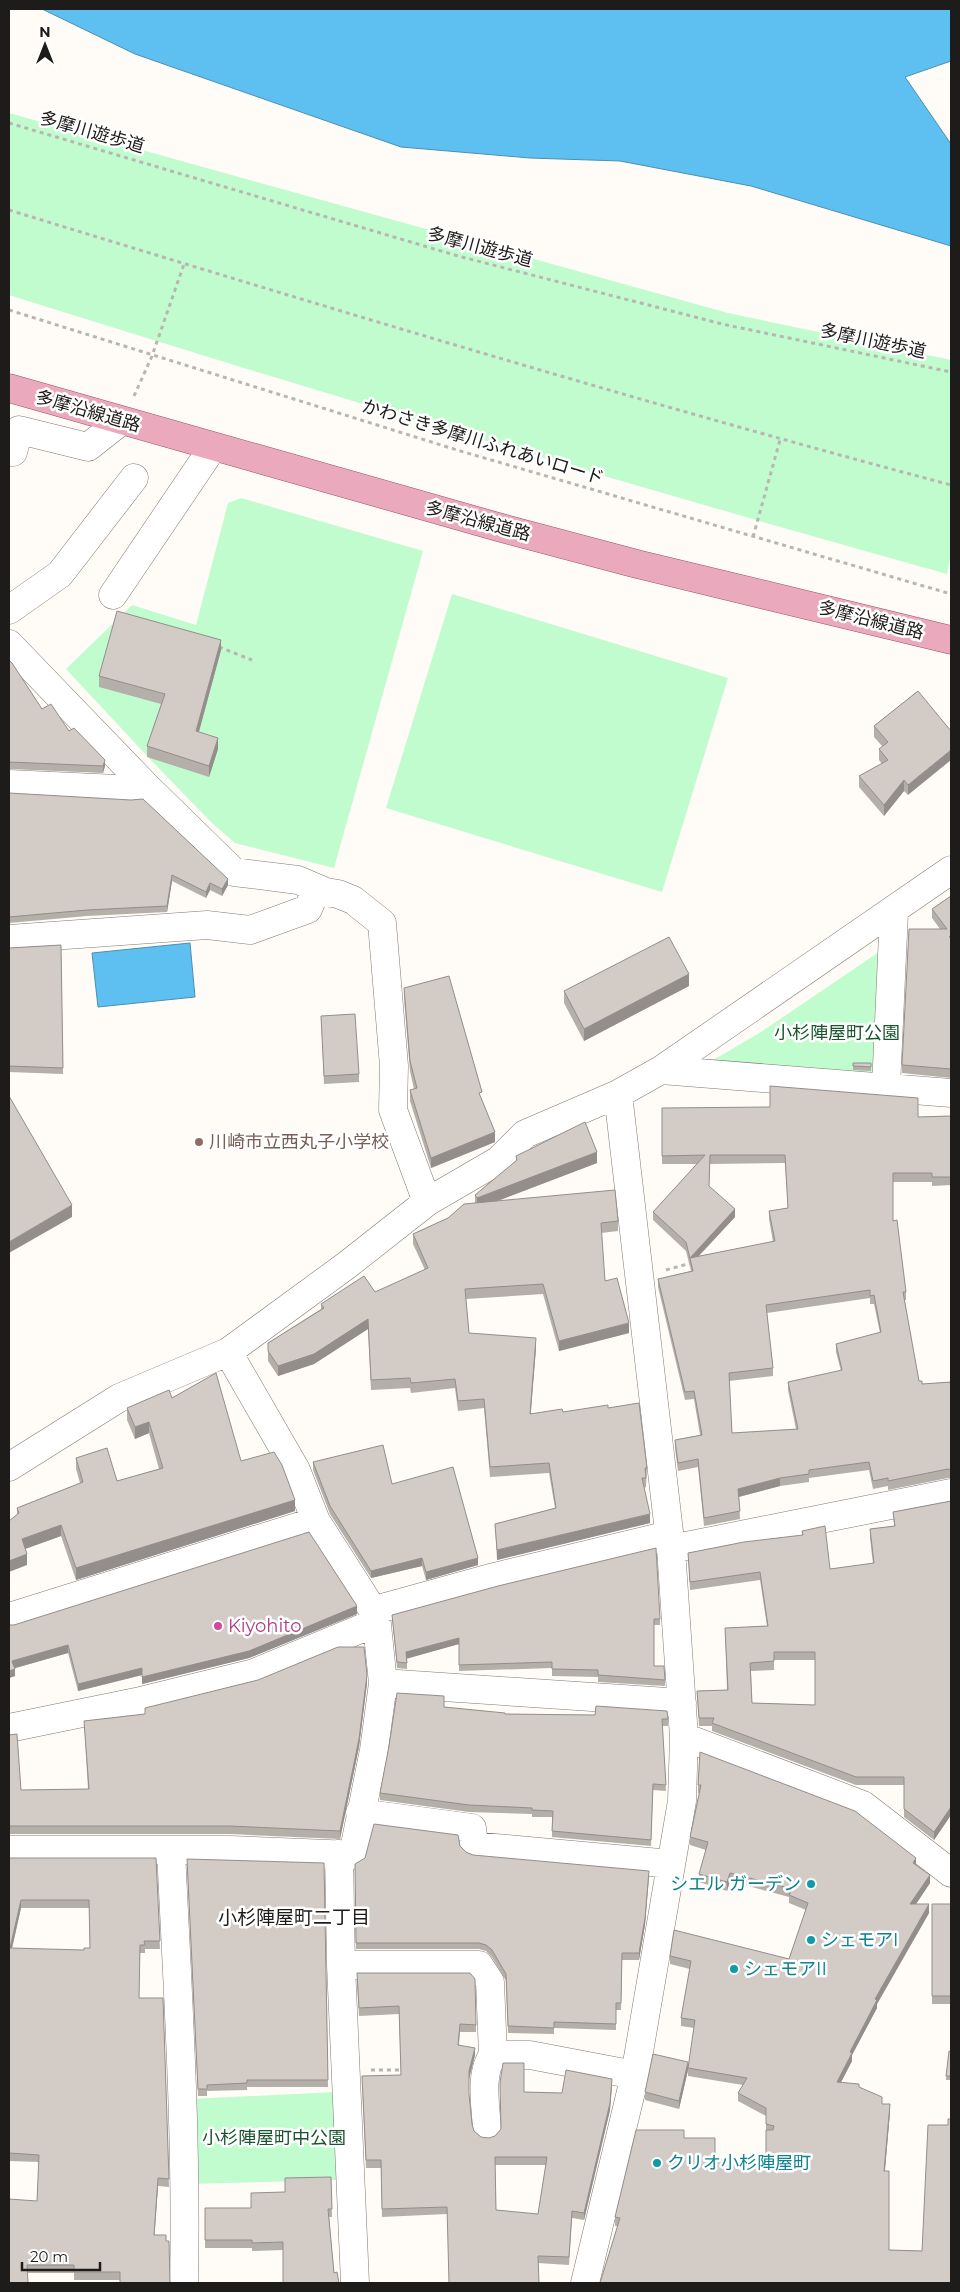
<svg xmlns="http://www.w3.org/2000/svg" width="960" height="2292" font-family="Montserrat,'Noto Sans JP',sans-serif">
<rect width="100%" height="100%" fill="#fffbf7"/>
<path fill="#c1fccf" d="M9 113 728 313 951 360V554L947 574C632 486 320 393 9 295Z
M241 498 423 551 334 868 235 843 212 823 148 757 66 669 132 605 196 625 228 503Z
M452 594 728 678 662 892 386 808Z
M879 952 880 1080 708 1063 761 1032Z
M336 2092 340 2180 189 2184V2099Z"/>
<path fill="#5ec0f1" stroke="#4b8fb0" d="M42 9H951V61L905 77 951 144V246L751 186 620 161 530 158 401 147 135 54Z
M190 943 195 997 98 1007 92 953Z"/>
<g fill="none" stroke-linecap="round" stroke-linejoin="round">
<g stroke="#807a75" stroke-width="29">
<path id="minor" d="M13 452 19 430 88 447 121 421
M113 595 213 447
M9 610 60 574 134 478
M9 644 145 785 234 872 298 880 326 892 338 894 353 900 382 923 394 1066 393 1110 427 1202
M9 784 140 790 145 785
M9 939 207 925 250 930 308 909 314 895 326 892
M661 1070 951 1093
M886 1088 894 912
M9 1467 119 1398 228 1352 347 1265 427 1202 499 1160 525 1134 618 1094 661 1070 951 870
M671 1549 951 1493
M9 1617 316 1521
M383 1683 682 1703
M9 1728 136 1702 254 1673 370 1625 378 1611 382 1608 494 1577 669 1535
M684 1737 863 1805 951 1873
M360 1813 472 1828 474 1846 671 1864
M9 1850H229L353 1855 374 1750 383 1683 376 1615 316 1521 296 1470 228 1352
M171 1851C178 1995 187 2139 184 2283
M339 1854 341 1965 355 2283
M341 1965H479L490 1982 493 2055C479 2074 486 2107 487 2130
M493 2055H530L635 2075
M585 2283 635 2075 682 1801 684 1737 671 1549 618 1094"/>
</g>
<g stroke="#9a5267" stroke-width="29">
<path id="major" d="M9 388 498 527 637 564 951 640"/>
</g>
<path stroke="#b9b6b2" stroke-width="3" stroke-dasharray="4 4" stroke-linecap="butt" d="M9 123 458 256 722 324 951 372
M9 210C322 306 635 401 951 485
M9 310 457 450 951 594
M134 396 152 356 184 264
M753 537 780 440
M219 647 252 660
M666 1270 691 1263
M371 2070H403"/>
<use href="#minor" stroke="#fff" stroke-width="28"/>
<use href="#major" stroke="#eaa9bd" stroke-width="28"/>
</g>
<path fill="#b5afaa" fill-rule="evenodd" d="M221 650 199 732 218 749 209 777 147 757V746L161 704 99 687V676Z
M9 660 42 709 69 731 105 766 103 773 9 769Z
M918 691 908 795 904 791 884 816 859 787V776L882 764 879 760V749L883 747 874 737V726Z
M9 793 228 885 222 896 210 890 206 898 172 881 167 912 87 916 9 923Z
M951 896V1078L902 1073V1065L940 929 932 918V909Z
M61 945 63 1074 9 1072V948Z
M689 986 584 1041 564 1003V991Z
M404 988 495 1142 431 1168 410 1101V1090L414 1089 410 1071 404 998Z
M321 1016 359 1074V1082L324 1084Z
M853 1063H871V1071L853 1070Z
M662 1108 918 1117 951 1116V1185L932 1186V1182H893V1221L906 1292V1300H904L919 1381 922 1384 951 1382V1478H948L888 1490V1486L873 1489 869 1470 809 1478V1482L780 1486 739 1497 740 1519 704 1526 698 1467 678 1471 675 1448V1440L700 1435 694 1399 685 1400 658 1287V1279L691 1271 686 1251 653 1220V1212L698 1164H662ZM785 1163 788 1208 769 1211V1219L773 1242 699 1256 735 1217 709 1186 710 1164ZM870 1298V1304H874L880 1333 836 1344V1352L841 1371 788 1382V1390L796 1429 732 1433 729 1381 773 1376V1368L767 1313Z
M516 1156 597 1163 496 1201 618 1221V1231L601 1233 605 1281 629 1333 559 1351 543 1294 466 1299 469 1333 536 1348 530 1414 563 1412 608 1408 647 1468 646 1487 644 1488 650 1523 497 1560 495 1524 555 1508 549 1473 490 1477 484 1408 458 1411 455 1388 411 1393 410 1388 371 1390 368 1329 314 1364 278 1376 268 1361V1343L321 1309V1304L375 1292 425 1270 413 1244V1234L448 1218 475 1203V1195L516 1161Z
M172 1398 295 1511 76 1580 61 1536 25 1549 27 1565 17 1515V1508L80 1483 76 1469V1458L117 1481 159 1469 149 1433 135 1439 127 1420V1408Z
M313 1462 392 1484 478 1565 426 1580 422 1566 371 1578 330 1514 313 1470Z
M951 1501V1815L934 1840 904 1817V1785H856L712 1731V1726H699L697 1691 727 1690 725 1628 767 1626 760 1580 690 1590 688 1553 802 1536V1531L830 1569 873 1564 870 1538V1529L894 1526 893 1512ZM774 1660H815V1705L752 1703 751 1671 774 1670Z
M357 1614 249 1658 142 1684V1675L78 1691 68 1653 15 1668V1676L9 1678V1625Z
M392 1615 660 1619V1625H654V1666L665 1680V1686L598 1682V1677L552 1676V1668L459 1671V1644L407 1658V1669L397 1668Z
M367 1683 359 1747 340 1839 229 1834H9V1735L21 1790 88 1789 84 1721 145 1714V1708Z
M444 1707 505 1714 668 1719V1726H662L666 1791 653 1790 651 1846 552 1837V1817H532V1814L469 1812 380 1800V1793Z
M700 1752 916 1866 930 1883 916 1904 929 1913 877 2004V2008L852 2055V2061L841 2082 859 2087 882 2104 890 2112 885 2171 889 2250 922 2251 948 2125 951 2283 615 2226V2217L684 2138 715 2160H766V2116L738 2101V2093L743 2085 688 2076V2068L694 2028 681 2026V2018L690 1969 670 1964V1956L789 1959 806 1910 789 1903V1897L730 1881 727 1891 699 1882V1874L706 1850 690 1845V1837L699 1793H698V1785Z
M460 1846 466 1852 473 1855 649 1878 645 1925 639 1960H622L621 2010H616V2030L554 2028V2034L508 2033 506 1981 492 1957 486 1951 479 1949H356L355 1864Z
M9 1858H156L160 1949H145V1953H140L139 1998H163L169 2187 158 2186 154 2235 120 2280H74V2273H27L9 2283 37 2201 39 2162 9 2161ZM21 1908H89L90 1948 84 1950 12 1949Z
M324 1863 328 2087H247V2090L207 2091V2096H198L187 1866Z
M932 1904H951V2004H932Z
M357 1981 476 2025V2032H460L459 2045 475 2055 469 2079V2094L472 2124 474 2131 481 2137 489 2138 495 2136 501 2129 524 2092 562 2093 612 2087 610 2110 584 2220 572 2218 569 2265 538 2263 447 2214 382 2217 381 2168H366L362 2083 401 2075 399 2014 359 2016ZM495 2165H546L538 2214 496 2210Z
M951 2052V2080H946V2076Z
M688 2070 679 2109 645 2100V2092Z
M331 2177 332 2217H329L334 2273 339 2283 283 2250 252 2251V2248H205V2208H251L285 2192Z"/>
<path fill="#938e8b" d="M221 640V650L196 742V731Z
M218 738V749L209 777V766Z
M951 750V760L908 795V785Z
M105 760V766L103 773V766Z
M904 780V791L884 816V805Z
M172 875V881L167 912V906Z
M228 879V885L222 896V889Z
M210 883V890L206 898V892Z
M689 974V986L584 1041V1029Z
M495 1132V1142L431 1168V1158Z
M597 1152V1163L477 1209V1198Z
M72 1205V1217L9 1253V1242Z
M735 1209V1217L691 1264 690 1258Z
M368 1319V1329L314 1364 278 1376V1366Z
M629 1323V1333L559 1351V1341Z
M536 1338V1348L530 1424V1414Z
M149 1422V1433L135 1439V1427Z
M780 1478V1486L738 1497V1489Z
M295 1500V1511L76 1580V1568Z
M650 1514V1523L497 1560V1550Z
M61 1525V1536L22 1550V1539Z
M27 1554V1565L9 1572V1561Z
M422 1558V1566L371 1578V1571Z
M478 1558V1565L426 1580V1572Z
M357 1606V1614L249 1658 142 1684V1677Z
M459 1638V1644L406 1659V1652Z
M68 1645V1653L12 1669V1661Z
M142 1668V1675L78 1691V1684Z
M15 1669V1676L9 1678V1671Z
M367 1675V1683L359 1747 340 1839V1831Z
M951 1807V1815L934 1840V1832Z
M916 1858V1866L913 1863Z
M649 1871 645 1925 639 1960V1953Z
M730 1873V1881L727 1891V1882Z
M930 1875V1883L910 1913V1904Z
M21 1900V1908L10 1956V1948Z
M929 1904V1913L877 2004V2008L852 2055V2061L837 2090V2082L850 2052 875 1999Z
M475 2048V2055L469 2079V2071Z
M688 2062V2070L679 2109V2101Z
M612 2079 610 2110 584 2220V2213Z
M890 2104V2112L884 2180V2171Z
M158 2178V2186L154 2243V2235Z"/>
<path fill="#d2cbc6" stroke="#938e8b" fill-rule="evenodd" d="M117 611 221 640 196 731 218 738 209 766 147 746 165 694 99 676Z
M9 660 12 663 42 709 51 704 69 731 74 728 105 760 103 766 9 762Z
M918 691 951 731V750L908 785 904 780 884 805 859 776 888 760 879 749 888 742 874 726Z
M9 793 131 800 143 799 228 879 222 889 210 883 206 892 172 875 167 906 87 910 9 917Z
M951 896V935L949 937H951V1069L902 1065 909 929H947L932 909Z
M669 937 689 974 584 1029 564 991Z
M61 945 63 1068 9 1066V948Z
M449 976 482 1092 479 1093 495 1132 431 1158 410 1090 417 1088 410 1061 404 988Z
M355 1014 359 1074 324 1076 321 1016Z
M853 1063H871V1067L853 1066Z
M770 1086 918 1098V1117L951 1116V1177H932V1173H893V1221L897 1220 906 1292H903L919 1381H922V1384L951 1382V1470L948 1469 888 1481V1478L873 1481 869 1462 809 1470V1474L780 1478 738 1489 740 1511 704 1518 698 1459 678 1463 675 1440 702 1435 694 1391 685 1392 658 1279 693 1271 686 1242 653 1212 705 1155 662 1156V1108L770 1107ZM710 1155H785L788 1208 769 1211 775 1241 690 1258 735 1209 709 1186ZM870 1290V1296L874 1295 881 1332 836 1344 842 1370 788 1382 798 1429 732 1433 729 1373 773 1368 766 1305Z
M9 1096 72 1205 9 1242Z
M585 1122 597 1152 477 1198 475 1195 517 1160 516 1156Z
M615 1190 618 1221 601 1223 605 1281 617 1278 629 1323 559 1341 543 1284 465 1289 469 1333 536 1338 530 1414 562 1409 563 1412 608 1405V1408L639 1403 647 1468H645L646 1478H642L650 1514 497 1550 495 1524 556 1508 549 1463 490 1467 484 1399 458 1401 455 1379 411 1383 410 1378 371 1380 368 1319 314 1354 278 1366 268 1351V1343L324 1308 321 1304 364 1276 375 1292 428 1268 413 1234 448 1218 464 1204Z
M216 1373 241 1461 274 1452 282 1465 295 1500 76 1568 61 1525 22 1539 27 1554 9 1561V1521L19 1513 17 1508 83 1482 76 1458 107 1448 117 1481 163 1468 149 1422 135 1427 127 1408 169 1390 172 1398Z
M383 1445 392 1484 453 1467 478 1558 426 1572 422 1558 371 1571 330 1506 313 1462Z
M951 1501V1807L934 1832 904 1809V1777H856L712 1723 714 1718H699L697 1691 728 1690 725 1628 768 1626 760 1572 690 1582 688 1553 744 1542 803 1535 802 1531 825 1526 830 1569 874 1563 870 1529 895 1526 893 1512ZM774 1652H815V1705L752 1703 750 1663 774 1661Z
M309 1532 357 1606 249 1651 142 1677V1668L78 1684 68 1645 12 1661 15 1669 9 1671V1625H14Z
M656 1548 660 1619H654V1666H664L665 1680 598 1675V1670L552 1669V1662L459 1665V1638L406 1652 407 1663 397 1662 392 1615 498 1586Z
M338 1647H364L367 1675 359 1739 340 1831 229 1826H9V1735L17 1734 21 1790 89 1789 84 1721 145 1714V1708L258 1680Z
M397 1693 444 1696V1707L505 1713V1714L595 1715 596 1706 667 1711 668 1719H662L666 1785 653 1784 651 1840 552 1831 553 1811 532 1810V1808L469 1805 380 1793 389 1746Z
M700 1752 855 1811 916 1858 913 1863 930 1875 910 1904H929L875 1999 877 2000 850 2052 852 2053 837 2082 859 2084V2087L882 2097V2104H890L884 2171H889V2250L922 2251 928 2125H948V2119H951V2283H600L620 2218 615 2217 636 2130H684V2138H715V2160H766V2130H773L774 2126 766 2124V2108L738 2093 747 2078 688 2068 695 2020 681 2018 691 1961 670 1956 674 1930 789 1959 808 1903 789 1895 792 1889 730 1873 727 1882 699 1874 708 1842 690 1837 701 1785H698Z
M374 1824 458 1835 460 1846 466 1852 473 1855 649 1871 645 1918 639 1953H622L621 2003H616V2024L554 2022V2028L508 2026 506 1974 492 1950 486 1945 479 1943H356L355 1864 365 1858Z
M9 1858H156L160 1941H144L145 1945H140L139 1998H163L169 2179 158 2178 154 2235H166V2241H169L170 2283H120V2272H74V2265H27L28 2283H9V2199L37 2201 39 2155 9 2153ZM21 1900H89L90 1948H84V1950L10 1948Z
M187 1859 324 1863 328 2080H247V2083L207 2085V2089H198Z
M932 1904H951V1996H932Z
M357 1973H470L475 1979 476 2025 460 2024 458 2045 475 2048 469 2071V2094L472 2124 474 2131 481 2137 489 2138 495 2136 501 2129 500 2083 503 2063H524V2092L562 2093 566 2070 612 2079 610 2103 584 2213 572 2211 569 2257 538 2256 539 2283H449L447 2207 382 2209 381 2160H366L362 2076 401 2075 399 2006 359 2008ZM495 2157H547L538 2214 496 2210Z
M949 2051 951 2052V2076H946Z
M653 2054 688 2062 679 2101 645 2092Z
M331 2177 332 2209H328L334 2273 337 2272 339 2283H283V2242L252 2243V2240H205V2208H251V2193L285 2192V2178Z"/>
<circle fill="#8d6e63" stroke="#fff" stroke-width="2" cx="199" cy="1142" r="5"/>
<circle fill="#d1479c" stroke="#fff" stroke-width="2" cx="218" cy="1626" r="5"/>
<g fill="#0f9aa8" stroke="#fff" stroke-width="2">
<circle cx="811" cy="1884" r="5"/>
<circle cx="811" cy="1940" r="5"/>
<circle cx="734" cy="1969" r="5"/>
<circle cx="657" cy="2163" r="5"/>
</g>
<g text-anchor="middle" stroke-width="5" stroke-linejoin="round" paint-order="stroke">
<g font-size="18" fill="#1e1c1a" stroke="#fff">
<text transform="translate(92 132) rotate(16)" y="6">多摩川遊歩道</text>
<text transform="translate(480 247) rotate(15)" y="6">多摩川遊歩道</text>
<text transform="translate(873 341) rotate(12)" y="6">多摩川遊歩道</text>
<text transform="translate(88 411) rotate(16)" y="6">多摩沿線道路</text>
<text transform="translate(483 442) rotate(17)" y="6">かわさき多摩川ふれあいロード</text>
<text transform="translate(478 521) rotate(15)" y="6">多摩沿線道路</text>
<text transform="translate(871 620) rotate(14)" y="6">多摩沿線道路</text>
</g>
<g font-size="18" fill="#1a542e" stroke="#fff">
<text x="837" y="1039">小杉陣屋町公園</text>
<text x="274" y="2144">小杉陣屋町中公園</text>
</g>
<g font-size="18" fill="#785e54" stroke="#fff" text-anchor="start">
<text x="209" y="1148">川崎市立西丸子小学校</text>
</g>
<g font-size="18" fill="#b23c85" stroke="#fff" text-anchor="start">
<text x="228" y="1632">Kiyohito</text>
</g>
<g font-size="18" fill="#0d838f" stroke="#fff" text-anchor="start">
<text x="801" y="1890" text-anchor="end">シエル ガーデン</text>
<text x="821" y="1946">シェモアI</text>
<text x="744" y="1975">シェモアII</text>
<text x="667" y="2169">クリオ小杉陣屋町</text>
</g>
<g font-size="19" fill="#1e1c1a" stroke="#fff">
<text x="294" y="1924">小杉陣屋町二丁目</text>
</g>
</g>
<rect width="960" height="2292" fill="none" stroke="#1e1c1a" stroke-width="20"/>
<g transform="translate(45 45)" stroke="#ffffff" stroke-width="4" paint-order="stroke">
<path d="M0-4L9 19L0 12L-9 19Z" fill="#1e1c1a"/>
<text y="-8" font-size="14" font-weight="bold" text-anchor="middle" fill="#1e1c1a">N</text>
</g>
<path d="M22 2262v8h78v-8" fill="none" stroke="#1e1c1a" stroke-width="2.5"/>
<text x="30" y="2262" font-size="15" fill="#1e1c1a" stroke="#ffffff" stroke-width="4" paint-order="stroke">20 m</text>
</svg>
